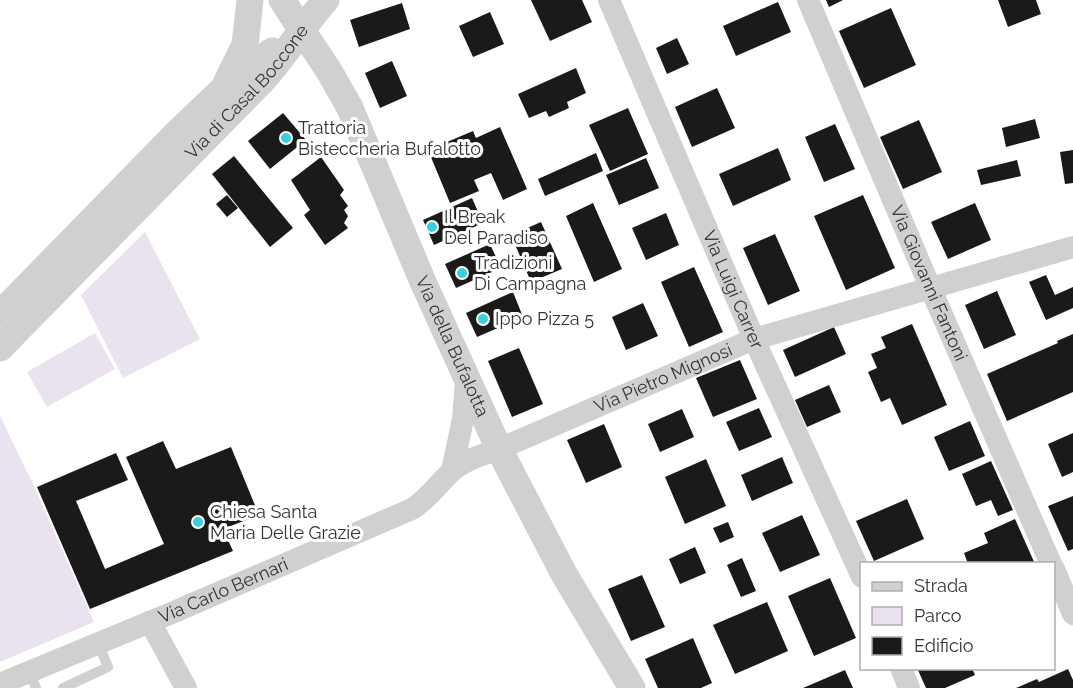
<svg xmlns="http://www.w3.org/2000/svg" width="1073" height="688" font-family="Raleway,sans-serif">
<rect width="100%" height="100%" fill="#fff"/>
<path fill="#eae2ee" d="M145 232 200 339 123 378 81 295Z
M95 333 115 369 47 407 27 372Z
M0 416 33 484 94 622 0 662Z"/>
<path fill="#1a1a1a" d="M531 0H582L592 22 550 41Z
M826 0H843L829 7Z
M998 0H1036L1041 14 1008 27Z
M778 2 791 32 736 56 723 26Z
M402 3 410 29 359 47 350 20Z
M891 8 916 65 864 88 839 31Z
M490 12 504 44 473 57 459 26Z
M677 38 689 64 667 74 656 48Z
M392 61 407 96 380 108 365 73Z
M576 68 586 93 567 102 569 108 549 117 546 111 529 118 518 94Z
M717 88 735 128 692 147 675 107Z
M628 108 648 154 610 171 589 125Z
M283 113 306 140 270 169 248 141Z
M1035 119 1040 138 1006 147 1002 128Z
M919 120 942 172 903 189 880 137Z
M835 124 855 169 824 182 805 137Z
M500 127 527 189 503 200 491 173 474 180 479 191 450 203 428 150 473 131 476 138Z
M778 148 791 180 733 206 719 174Z
M1073 150V183L1065 184 1060 152Z
M596 153 603 171 545 196 538 179Z
M234 156 293 228 270 247 212 174Z
M321 157 344 190 340 195 348 206 344 210 348 216 344 223 348 228 325 245 304 215 310 210 291 180Z
M646 158 659 188 619 205 606 175Z
M1017 160 1021 176 981 185 977 170Z
M227 195 238 208 227 217 216 204Z
M863 195 895 268 846 290 814 216Z
M472 198 483 223 434 245 423 220Z
M593 203 622 269 594 282 566 216Z
M975 203 991 240 948 259 931 222Z
M666 213 679 245 646 260 632 228Z
M541 222 562 269 531 282 511 235Z
M775 234 800 291 768 305 743 248Z
M490 244 501 268 456 288 445 264Z
M694 267 723 332 689 347 661 282Z
M1046 275 1055 295 1073 287V308L1046 320 1029 282Z
M997 291 1016 335 984 349 965 305Z
M513 292 523 317 477 337 466 313Z
M643 303 658 336 626 350 612 317Z
M912 324 947 405 902 425 890 398 881 402 868 372 877 368 871 354 886 348 881 337Z
M834 327 846 354 795 377 783 350Z
M1073 334V392L1007 421 987 374 1058 343 1057 341Z
M519 348 543 404 512 417 488 361Z
M740 360 757 399 713 417 696 378Z
M829 385 841 412 807 427 795 400Z
M759 408 772 437 739 451 726 422Z
M682 409 694 437 660 452 648 424Z
M970 421 985 456 949 471 934 437Z
M604 424 622 467 586 483 567 440Z
M1073 433V472L1062 477 1048 444Z
M163 441 176 469 231 447 259 515 223 529 233 551 90 609 37 487 116 453 128 480 76 501 105 569 164 544 126 457Z
M782 457 793 483 752 501 741 475Z
M706 459 726 506 685 524 665 477Z
M991 461 1013 510 998 516 991 500 976 506 962 474Z
M1073 496V549L1068 551 1048 506Z
M907 499 924 539 874 561 856 521Z
M802 515 820 555 780 572 762 533Z
M1015 519 1035 564H968L964 553 988 543 984 533Z
M728 522 734 537 720 543 713 528Z
M695 547 706 573 680 584 669 559Z
M742 558 756 591 741 597 727 565Z
M642 575 665 627 631 641 608 589Z
M830 578 856 638 814 656 788 596Z
M767 602 788 651 735 674 713 625Z
M693 638 712 683 701 688H658L645 659Z
M917 668H972L975 675 945 688H926Z
M1068 669 1073 680V688H1016L1037 679 1039 682Z
M845 670 853 688H803Z"/>
<g fill="none" stroke-linecap="round" stroke-linejoin="round">
<path stroke="#d0d0d0" stroke-width="10" d="M29 672 36 688
M63 688 108 667 98 643"/>
<g stroke="#d0d0d0" stroke-width="22">
<path id="s1" d="M609 0 754 339 862 577"/>
<path id="s2" d="M808 0 930 287 1051 564"/>
<path d="M452 471 463 419 466 380"/>
<path d="M1054 569 1073 614"/>
<path d="M150 622 186 688"/>
<path d="M901 668 909 688"/>
<path id="s3" d="M0 684 174 612 412 509C427 500 438 484 451 472 464 460 482 455 499 449L754 339 1073 247"/>
</g>
<g stroke="#d0d0d0" stroke-width="27">
<path id="s4" d="M282 0 329 71 350 108 423 282 499 449 564 574 632 688"/>
<path d="M227 81 245 45 250 0"/>
<path d="M0 314 177 133 224 88 272 51"/>
<path id="s5" d="M0 348 263 80C286 55 303 25 326 0"/>
</g>
</g>
<g fill="#3ecde0" stroke="#fff" stroke-width="2">
<circle cx="286" cy="138" r="6"/>
<circle cx="432" cy="227" r="6"/>
<circle cx="462" cy="273" r="6"/>
<circle cx="483" cy="319" r="6"/>
<circle cx="198" cy="522" r="6"/>
</g>
<g text-anchor="middle" stroke-width="6" stroke-linejoin="round" paint-order="stroke">
<g font-size="18" fill="#333" stroke="#fff">
<text dy="6" stroke="none"><textPath href="#s5" startOffset="356">Via di Casal Boccone</textPath></text>
<text dy="6" stroke="none"><textPath href="#s2" startOffset="308">Via Giovanni Fantoni</textPath></text>
<text dy="6" stroke="none"><textPath href="#s1" startOffset="315">Via Luigi Carrer</textPath></text>
<text dy="6" stroke="none"><textPath href="#s4" startOffset="387">Via della Bufalotta</textPath></text>
<text dy="6" stroke="none"><textPath href="#s3" startOffset="734">Via Pietro Mignosi</textPath></text>
<text dy="6" stroke="none"><textPath href="#s3" startOffset="242">Via Carlo Bernari</textPath></text>
</g>
<g font-size="18" fill="#333" stroke="#fff" text-anchor="start">
<text x="298" y="134">Trattoria<tspan x="298" dy="21">Bisteccheria Bufalotto</tspan></text>
<text x="444" y="223">Il Break<tspan x="444" dy="21">Del Paradiso</tspan></text>
<text x="474" y="269">Tradizioni<tspan x="474" dy="21">Di Campagna</tspan></text>
<text x="495" y="325">Ippo Pizza 5</text>
<text x="210" y="518">Chiesa Santa<tspan x="210" dy="21">Maria Delle Grazie</tspan></text>
</g>
</g>
<rect x="860" y="562" width="195" height="108" fill="#ffffff" stroke="#adadad" stroke-width="1.5"/>
<rect x="872" y="582" width="30" height="9" fill="#d0d0d0" stroke="#adadad" stroke-width="1.5"/>
<text x="914" y="592" font-size="18" fill="#333333">Strada</text>
<rect x="872" y="607" width="30" height="18" fill="#eae2ee" stroke="#adadad" stroke-width="1.5"/>
<text x="914" y="622" font-size="18" fill="#333333">Parco</text>
<rect x="872" y="637" width="30" height="18" fill="#1a1a1a" stroke="#adadad" stroke-width="1.5"/>
<text x="914" y="652" font-size="18" fill="#333333">Edificio</text>
</svg>
